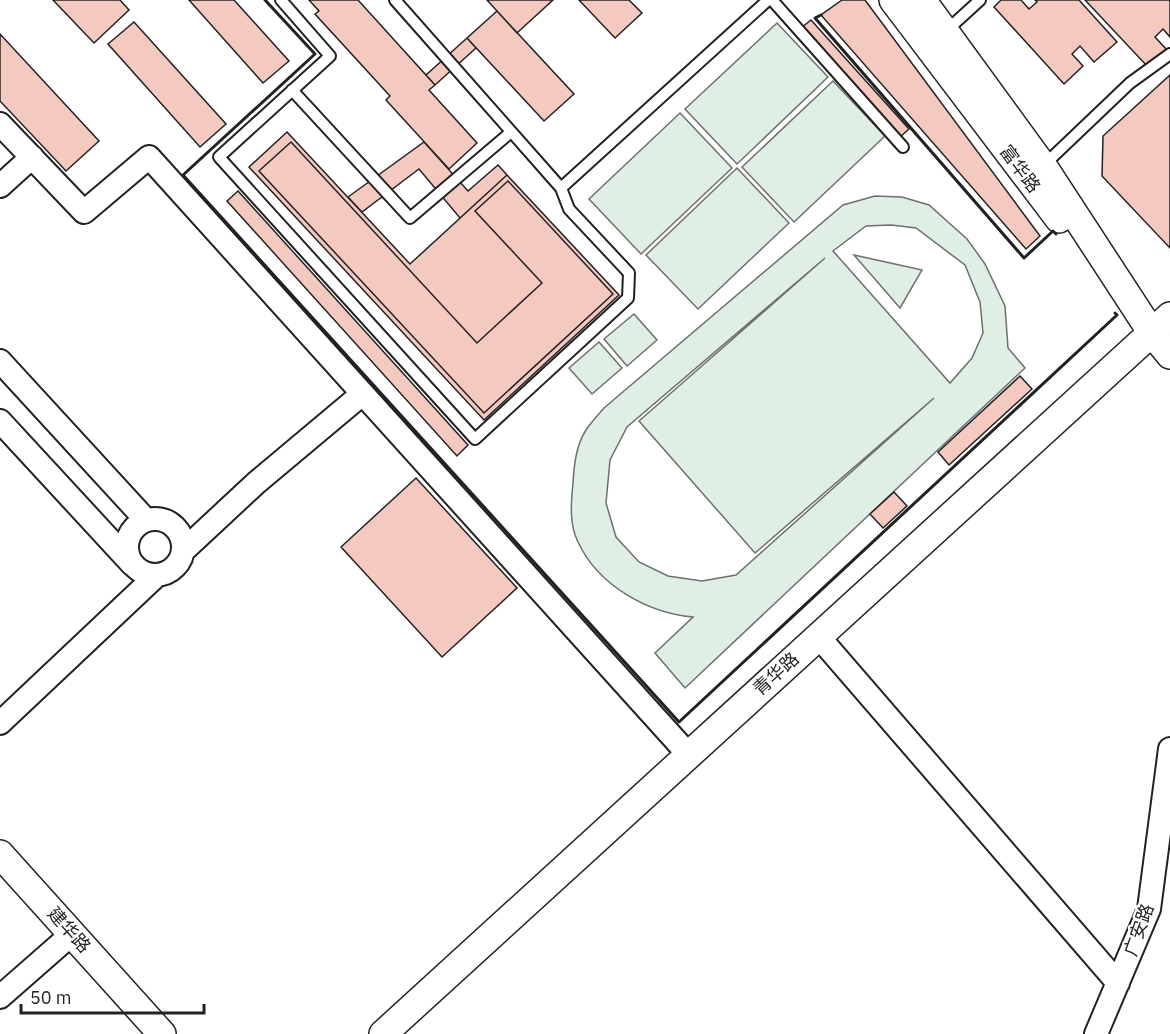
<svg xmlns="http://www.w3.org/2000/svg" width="1170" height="1034" font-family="'IBM Plex Sans','Noto Sans SC',sans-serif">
<rect width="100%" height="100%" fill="#fff"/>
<path fill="#e0efe3" stroke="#6f6f6f" stroke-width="1.5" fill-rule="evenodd" d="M777 23 828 77 737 164 685 109Z
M833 81 885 136 794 222 742 167Z
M680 113 732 168 641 254 589 199Z
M737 168 789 223 698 309 646 255Z
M875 196 902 197 929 205 967 239 985 264 1005 306 1008 348 1025 368 685 688 655 653 693 617C647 613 598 585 578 542 569 524 571 503 573 483 574 466 576 445 586 430 591 422 598 415 604 408L843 205ZM891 225 916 228 965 265 980 302 983 333 972 358 950 383 833 251 866 226ZM825 258 639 421 755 553 934 398 736 575 702 581 668 576 639 562 616 537 606 503 610 460 627 427Z
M854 255 922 270 900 308Z
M634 314 657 340 627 366 604 339Z
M599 342 622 368 592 394 569 368Z"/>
<path fill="#f3c9c0" stroke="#222" stroke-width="1.5" d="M53 0H120L129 10 94 43Z
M189 0H234L289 61 263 83Z
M309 0H358L435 85 429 90 477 143 449 169 386 100 390 96 315 14 319 11Z
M487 0H553L517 33Z
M579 0H629L642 13 615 38Z
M842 0H865L1040 236 1026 249 821 15Z
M1001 0H1021L1029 9 1037 2 1035 0H1079L1117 42 1094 62 1080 46 1072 54 1083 66 1064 84 994 7Z
M1085 0H1170V37L1163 29 1155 37 1167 50 1148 67Z
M497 11 574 94 544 121 467 38Z
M811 20 909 129 899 138 801 28Z
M134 22 226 124 200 147 108 44Z
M0 34 99 141 66 171 0 101Z
M467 38 476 48 435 85 426 75Z
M1170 75V248L1102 176 1103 136Z
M287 132 410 264 507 175 619 295 484 420 249 167Z
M291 142 477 343 542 283 475 211 508 181 613 294 484 413 259 171Z
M424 142 468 191 498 165 507 175 460 218 419 169 362 212 348 197Z
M238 191 468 445 457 456 227 201Z
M1020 376 1032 389 949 465 938 452Z
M416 478 517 588 442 657 341 547Z
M894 492 907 506 883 528 870 514Z"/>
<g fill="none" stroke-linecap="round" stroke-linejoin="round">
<g stroke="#222" stroke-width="14">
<path id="service" d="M281 0 330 56 219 157 475 439 628 298 629 273 569 209 561 188 768 0
M395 0 561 188
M772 0 903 147
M946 31 980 0
M292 90 410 218 511 132
M1044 165 1130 83 1170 54"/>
</g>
<g stroke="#222" stroke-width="26">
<path id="minor" d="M0 124 84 212 149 157 688 754
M0 186 32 157
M0 361 146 520
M0 421 132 564
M127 547a28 28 0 1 1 56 0a28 28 0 1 1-56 0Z
M183 551 256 483 361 395
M818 636 1118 983
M0 723 157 575
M0 997 73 933
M1096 1034 1149 909 1170 749"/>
</g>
<g stroke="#222" stroke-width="30">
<path id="tertiary" d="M893 0 1059 219
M922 0 1043 166 1152 333 1170 355
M0 854 162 1034
M383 1034 1170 316"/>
</g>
<use href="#service" stroke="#fff" stroke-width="10"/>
<use href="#minor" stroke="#fff" stroke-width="22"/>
<use href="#tertiary" stroke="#fff" stroke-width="27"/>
<path stroke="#222" stroke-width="3" d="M265 0 315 54 183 175 679 722 1117 315 1115 313
M821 15 815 18 1024 258 1053 231 1056 234"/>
</g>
<g text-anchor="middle" stroke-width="4.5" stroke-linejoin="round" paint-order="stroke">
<g font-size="18" fill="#222" stroke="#fff">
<text transform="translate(1020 169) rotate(53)" y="6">富华路</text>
<text transform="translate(776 674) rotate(-42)" y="6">青华路</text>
<text transform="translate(69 930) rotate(48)" y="6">建华路</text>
<text transform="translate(1139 930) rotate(-70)" y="6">广安路</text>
</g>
</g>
<path d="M21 1004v9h183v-9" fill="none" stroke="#222222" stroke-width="3"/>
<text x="30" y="1004" font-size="18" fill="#222222" stroke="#ffffff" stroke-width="4.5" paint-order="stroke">50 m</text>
</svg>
